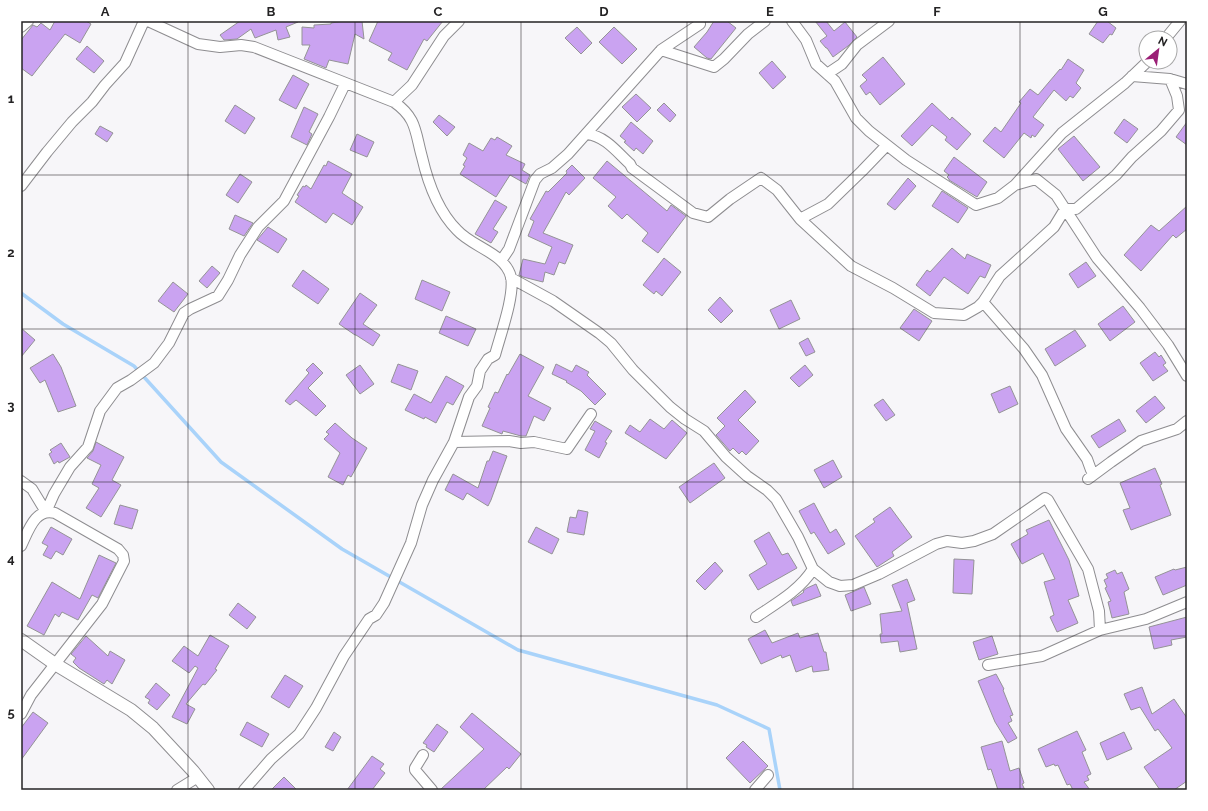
<svg xmlns="http://www.w3.org/2000/svg" width="1208" height="811" font-family="Raleway,sans-serif">
<rect width="100%" height="100%" fill="#f7f6f9"/>
<g fill="none" stroke-linecap="round" stroke-linejoin="round">
<path stroke="#a9d3fa" stroke-width="3.5" d="M21 293 63 324 134 366 221 462 342 549 518 650 717 705 769 729 780 790"/>
</g>
<path fill="#caa3f1" stroke="#949396" d="M55 21H86L91 24 80 43 65 34 32 76 21 68V40L33 25 37 27 41 23 50 30Z
M240 21H298V22L286 27 290 37 278 40 276 30 255 38 251 29 237 39 224 40 220 35Z
M344 21H362L364 39 355 34 348 64 329 60 326 68 304 59 310 45H302V27L314 28V25L331 24V23Z
M378 21H443L427 41 424 39 407 70 388 60 392 53 369 41Z
M714 21H727L736 28 711 59 707 58 694 47 707 32Z
M815 21H826L834 31 845 22 857 37 848 46 833 57 827 48H826L820 41 827 36Z
M1098 21H1107L1116 28 1112 35 1110 34 1103 43 1089 34Z
M577 27 592 43 581 54 565 38Z
M614 27 637 49 622 64 599 42Z
M87 46 104 61 94 73 76 59Z
M883 57 905 84 880 105 870 92 866 95 860 86 867 80 862 75Z
M1068 59 1084 70 1076 83 1081 88 1073 98 1070 96 1066 101 1054 90 1033 117 1044 125 1035 137 1032 135 1031 138 1024 133 1004 158 983 141 995 127 1001 132 1021 103 1019 102 1030 89 1038 95 1060 69 1061 70Z
M772 61 786 77 773 89 759 73Z
M293 75 309 84 296 109 279 100Z
M636 94 651 108 637 122 622 107Z
M664 103 676 115 670 122 657 110Z
M932 103 950 120 952 117 971 134 957 150 945 140 947 137 932 125 912 146 901 136Z
M235 105 255 118 245 134 225 121Z
M304 107 318 114 309 132 312 134 307 145 291 137Z
M439 115 455 127 447 136 433 122Z
M1124 119 1138 129 1127 143 1114 133Z
M631 122 653 141 643 154 636 148 634 151 624 142 626 141 620 136Z
M1187 122V145L1176 137Z
M100 126 113 133 107 142 95 134Z
M357 134 374 142 367 157 350 150Z
M1074 136 1100 167 1083 181 1058 149Z
M497 137 512 146 506 155 525 164 522 170 530 175 526 184 510 175 496 197 460 174 465 166 463 165 467 158 463 155 469 143 483 151 491 138 495 140Z
M954 157 987 182 977 197 949 180V179L947 177 949 175 944 171Z
M328 161 352 174 342 193 363 207 352 225 333 213 326 223 295 202 299 196 297 195 303 186 305 187 306 185 311 189 324 165 326 166Z
M607 161 667 211 671 205 686 216 658 253 642 241 648 233 627 214 622 219 608 206 616 197 593 178Z
M572 165 585 178 569 195 566 192 543 233 573 245 565 264 559 262 554 275 545 272 543 282 523 277 519 275 523 259 545 264 552 247 528 236 534 221 530 219 546 191 548 192 567 173 566 171Z
M240 174 252 182 238 203 226 195Z
M908 178 916 186 895 210 887 204Z
M942 191 968 208 958 223 932 206Z
M495 200 507 207 493 229 498 232 491 243 475 234Z
M1187 206V229L1176 238 1173 235 1141 271 1124 255 1151 225 1159 231Z
M235 215 253 223 244 236 229 229Z
M268 227 287 239 278 253 257 240Z
M952 248 965 259 967 254 991 265 985 278 980 276 968 294 944 277 930 296 916 285 927 270 930 272Z
M664 258 681 272 662 296 656 291 654 294 643 285Z
M1086 262 1096 276 1078 288 1069 274Z
M212 266 220 273 207 288 199 281Z
M303 270 329 289 318 304 292 286Z
M422 280 450 292 442 311 415 299Z
M173 282 188 294 174 312 158 301Z
M360 293 377 305 363 324 380 335 373 346 356 335H355L339 324Z
M720 297 733 311 721 323 708 310Z
M791 300 800 319 779 329 770 310Z
M1123 306 1135 322 1110 341 1098 324Z
M914 309 932 321 919 341 900 328Z
M446 316 476 329 468 346 439 333Z
M21 328 35 340 21 357Z
M1075 330 1086 346 1055 366 1045 349Z
M808 338 815 352 806 356 799 343Z
M1155 352 1159 357 1161 355 1166 363 1163 365 1168 371 1153 381 1140 363Z
M53 354 61 367 76 406 58 412 45 380 40 383 30 368Z
M520 354 544 367 528 396 551 408 544 421 534 416 526 436H521L503 431 502 434 482 426 490 408 488 407 495 392 498 393 507 374 508 375Z
M313 363 323 373 308 388 326 406 316 416 296 400 290 405 285 401 309 373 306 370Z
M398 364 418 371 411 390 391 382Z
M556 364 572 372 576 365 589 372 587 375 606 394 595 405 581 391 566 382 567 381 552 374Z
M360 365 374 384 360 394 346 375Z
M805 365 813 375 799 387 790 378Z
M446 376 464 386 453 405 447 402 436 423 425 417 424 419 405 410 414 394 431 403Z
M1010 386 1018 404 999 413 991 394Z
M745 390 756 402 738 420 759 441 746 455 742 451 739 454 733 448 730 451 716 435 725 426 717 418Z
M1155 396 1165 408 1146 423 1136 411Z
M883 399 895 415 886 421 874 405Z
M650 419 664 429 672 420 687 433 666 459 625 433 630 425 640 432Z
M1119 419 1126 431 1099 448 1091 436Z
M595 421 612 431 605 442 607 443 599 458 585 450 595 431 590 429Z
M335 423 352 438 367 448 351 477 348 475 343 485 328 477 340 453 324 439 329 434 326 432Z
M96 442 124 457 112 480 121 485 101 517 86 508 99 488 92 484 101 465 87 458 93 451Z
M61 443 70 457 59 463 58 461 54 464 49 454 52 452 50 450Z
M493 451 507 456 491 500 488 506 467 493 463 500 445 490 453 474 478 488 487 461H489Z
M833 460 842 477 824 488 814 470Z
M714 463 725 478 690 503 679 487Z
M1155 468 1162 484 1160 485 1171 515 1131 530 1123 510 1130 508 1120 483Z
M814 503 830 533 836 529 845 544 828 554 814 532 811 534 799 511Z
M120 505 138 510 132 529 114 524Z
M890 507 912 537 892 552 894 556 877 567 855 536 875 522 873 519Z
M578 510 588 512 584 535 567 532 570 517 576 518Z
M1049 520 1069 560 1079 596 1068 600 1078 623 1057 632 1050 617 1054 615 1044 582 1055 579 1043 553 1022 564 1011 544 1028 534 1026 530Z
M51 527 72 539 63 555 56 551 51 559 43 555 48 546 42 543Z
M536 527 559 539 552 554 528 542Z
M769 532 782 555 788 553 797 568 758 590 749 575 767 564 754 541Z
M99 555 116 563 98 598 92 595 78 620 62 612 59 617 55 614 44 635 27 626 52 582 80 599Z
M954 559 974 560 972 594 953 593Z
M715 562 723 571 705 590 696 581Z
M1187 567V585L1163 595 1155 577 1174 569 1175 570Z
M1115 570 1117 574 1122 572 1129 589 1124 592 1129 614 1112 618 1108 602 1111 601 1105 588 1107 587 1104 580 1108 578 1106 574Z
M907 579 915 600 907 603 917 649 900 652 898 641 881 643 880 634H882L880 614 902 611 892 585Z
M816 584 821 596 793 606 791 601 804 592 803 591 807 588Z
M864 587 871 604 851 611 845 595Z
M238 603 256 617 247 629 229 615Z
M1187 617V637L1171 640 1172 645 1154 649 1149 627Z
M765 630 772 643 798 633 800 638 818 633 824 652H826L829 670 813 672 812 666 796 672 790 655 782 658 781 655 761 664 748 639Z
M210 635 229 646 215 669 217 670 205 685 203 684 186 704 195 709 187 724 172 717 198 668 195 666 189 673 172 661 184 646 198 656Z
M86 636 108 656 110 651 125 660 112 684 107 680 104 684 79 668 73 662 76 658 71 654Z
M992 636 998 654 979 660 973 642Z
M996 674 1004 689 1003 690 1013 715 1010 716 1012 721 1008 723 1017 738 1008 743 995 722 978 681Z
M285 675 303 686 289 708 271 697Z
M156 683 170 695 157 710 148 703 150 700 145 697Z
M1142 687 1152 714 1174 699 1187 718V781L1174 790H1160L1144 767 1172 748 1158 729 1155 731 1140 707 1131 710 1124 694Z
M33 712 48 723 21 760V728Z
M472 713 521 754 509 769 507 767 483 790H440L484 749 460 727Z
M247 722 269 734 262 747 240 735Z
M437 724 448 732 434 752 426 747 427 745 423 743Z
M1077 731 1086 750 1082 752 1091 774 1087 776 1089 780 1084 782 1090 790H1073L1070 784 1067 785 1058 765 1055 766 1054 764 1046 767 1038 749Z
M334 732 341 737 333 751 325 747Z
M1124 732 1132 749 1107 760 1100 743Z
M743 741 768 766 750 783 726 758Z
M1002 741 1010 771 1019 768 1024 783 1022 784 1025 790H998L991 769 988 770 981 747Z
M372 756 384 764 380 769 385 773 372 790H347Z
M284 777 297 790H271Z"/>
<g fill="none" stroke-linecap="round" stroke-linejoin="round">
<g stroke="#8e8d90" stroke-width="12">
<path id="minor" d="M148 21 198 44 220 47 241 45 254 47 394 102C417 118 415 132 422 157 428 183 438 211 457 230 472 247 505 253 511 277 515 295 500 336 495 355L488 359 480 371 477 386 469 397 454 442 433 480 422 505 411 543 384 603 376 615 369 619 344 656 316 708 299 734 271 759 244 790
M792 21 806 40 816 64 835 81 856 118 869 131 906 160 976 205 998 198 1015 185 1036 179 1056 195 1097 258 1140 308 1168 345 1187 376
M21 27 28 21
M1166 38 1180 21
M661 50 714 67 724 59 748 34 765 21
M827 74 842 64 857 45 889 21
M1132 76 1170 79
M394 102 412 85 444 36 459 21
M587 134C605 136 617 152 630 164L632 168 693 213 708 217 730 199 761 178 777 190 800 219 851 266 893 288 934 313 964 315 978 307 983 302
M1015 185 1062 133 1125 83 1147 62
M21 186 47 152 72 122 92 102 105 85 125 63 144 21
M800 219 828 204 862 171 887 145
M501 261 509 249 535 180 540 174 552 168 568 154 661 50 700 24
M511 278 553 301 599 333 611 343 633 370 670 407 685 419 704 431 726 457 747 476 767 490 776 499 798 537 813 569 829 582 840 586 853 585 879 574 936 544 947 541 962 543 974 541 993 534 1045 498 1048 500 1088 569 1099 611 1100 630
M454 442 509 441 521 443 534 442 567 449 591 414
M1091 470 1087 459 1066 429 1042 375 1024 349 983 302 1000 276 1054 227 1065 209H1076L1116 175 1132 157 1161 131 1179 110 1177 96 1170 79 1187 84
M1088 479 1111 462 1141 441 1177 429 1187 421
M21 481 32 489 46 512
M46 512 54 494 70 467 88 447 100 411 117 388 131 380 154 363 169 343 184 313 190 309 218 296 228 280 240 255 258 227 284 201 329 117 345 84
M21 546C28 532 35 507 55 513L118 549 123 555 124 561 102 604 31 695 21 714
M756 617C777 603 800 590 813 569
M988 665 1042 656 1100 630 1146 619 1187 602
M423 755 415 768V770L432 790
M177 790 198 777
M755 790 768 775"/>
</g>
<g stroke="#8e8d90" stroke-width="14">
<path id="tertiary" d="M21 640 55 664 131 710 153 728 193 771 208 790"/>
</g>
<use href="#minor" stroke="#fff" stroke-width="10"/>
<use href="#tertiary" stroke="#fff" stroke-width="12"/>
</g>
<path fill="none" stroke="#242324" stroke-width="1" stroke-opacity="0.55" d="M188 21V790M355 21V790M521 21V790M687 21V790M853 21V790M1020 21V790M21 175H1187M21 329H1187M21 482H1187M21 636H1187"/>
<rect width="1208" height="811" fill="none" stroke="#ffffff" stroke-width="44"/>
<g transform="translate(1158 50) rotate(29)"><circle r="19" fill="#ffffff" stroke="#a7a7a7"/>
<path d="M0-3L7 15L0 10L-7 15Z" fill="#9b1f76"/>
<text y="-6" font-size="11" font-weight="bold" text-anchor="middle" fill="#242324">N</text>
</g>
<rect x="22" y="22" width="1164" height="767" fill="none" stroke="#242324" stroke-width="1.5"/>
<g font-size="13" text-anchor="middle" font-weight="bold" fill="#242324">
<text x="105" y="16">A</text>
<text x="271" y="16">B</text>
<text x="438" y="16">C</text>
<text x="604" y="16">D</text>
<text x="770" y="16">E</text>
<text x="937" y="16">F</text>
<text x="1103" y="16">G</text>
<text x="11" y="103">1</text>
<text x="11" y="257">2</text>
<text x="11" y="410">3</text>
<text x="11" y="563">4</text>
<text x="11" y="717">5</text>
</g>
</svg>
